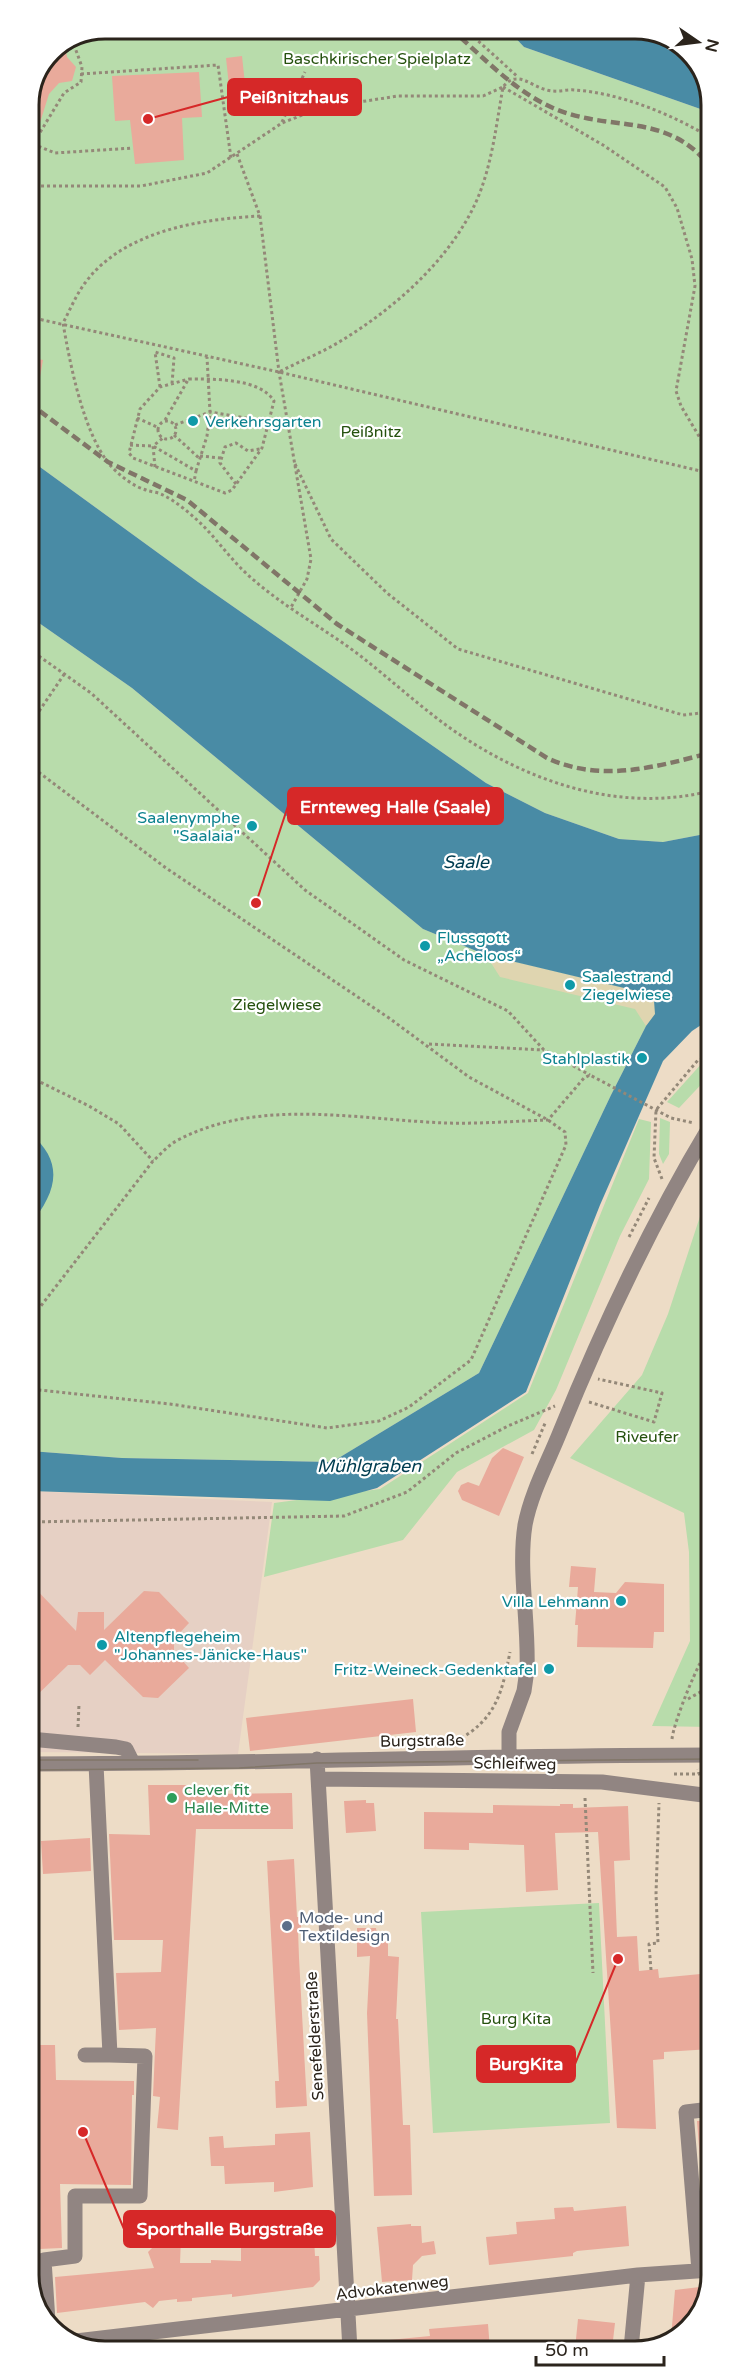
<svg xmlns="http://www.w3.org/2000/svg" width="740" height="2380" font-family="'Varela Round',sans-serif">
<rect width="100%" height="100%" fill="#eddcc6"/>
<path fill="#e6d0c4" d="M30 1491 272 1502 238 1754 30 1752Z"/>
<path fill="#b8dcab" d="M105 29H507L524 47 709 112 710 833 663 842 619 839 545 813 486 783 198 582 29 459V105L51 51Z
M29 616 132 688 423 929 486 955 641 992 656 1014 646 1026 611 1095 479 1373 332 1462 122 1458 30 1451Z
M710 1060V1075L679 1108 667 1102 703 1062Z
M660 1118 670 1122 669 1154 663 1164 659 1154Z
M639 1119 651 1122 649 1179 620 1236 556 1390 534 1430 457 1472 403 1540 264 1577 274 1503 380 1489 528 1393Z
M710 1186 711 1727 652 1726 690 1641 689 1552 684 1513 570 1458 642 1375 668 1314Z
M599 1903 610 2123 433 2133 421 1912Z"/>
<path fill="#dfd5b0" d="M486 955 641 992 654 1001 656 1014 646 1026 635 1009 500 977Z"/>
<path fill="#498ba5" d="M507 29H640L685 47 709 86V112L524 47Z
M29 459 198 582 486 783 545 813 619 839 663 842 710 833V1019L692 1031 663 1061 600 1205 526 1392 377 1488 330 1501 30 1491V1451L122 1458 332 1462 479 1373 611 1095 646 1026 655 1014 654 1001 641 992 486 955 423 929 132 688 29 616Z
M30 1133C65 1163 57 1191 30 1225Z"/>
<path fill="#e9aa9b" d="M65 45 67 57 76 67 72 81 59 83 49 94 33 145H29L28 105 45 73 51 51Z
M242 56 245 84 229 86 226 58Z
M199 72 202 117 182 118 184 160 135 164 130 120 115 121 112 76Z
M29 357 43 360 36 400H29Z
M503 1448 524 1457 499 1516 462 1500 458 1491 461 1485 468 1482 479 1486 492 1458Z
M571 1566 596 1568 594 1592 616 1593 625 1582 664 1584V1632H654L653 1648 577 1647 578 1625H575L578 1587H569Z
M30 1583 76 1631 78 1612H104V1630L144 1591 159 1592 189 1623 174 1639V1651L189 1668 158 1698 143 1697 105 1660 90 1675 80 1665H68L30 1702Z
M413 1699 416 1732 250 1751 246 1718Z
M148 1785H197L196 1794 292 1793 293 1829H196L178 2130 157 2128 160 2097 153 2096 156 2028 119 2030 116 1973 161 1972 163 1940H114L109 1834 150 1835Z
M366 1800V1803H374L376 1831 346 1833 344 1801Z
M560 1804H573V1808L628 1806 630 1860 614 1861 617 1937 637 1936 639 1971 658 1969 659 1978 711 1973V2049L664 2052V2059L653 2060 656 2129 617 2128 598 1832 555 1833 558 1890 526 1892 524 1845 469 1843V1850L424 1849V1812L493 1813V1805L560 1806Z
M90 1838 91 1871 43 1874 41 1841Z
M294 1859 297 1917H301V1930H298L299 1958 307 2106 276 2108 275 2081H279L267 1861Z
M357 1928H376L377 1935H388V1956L399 1957 396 2019H398L403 2125H410L412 2195 374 2196 367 2013 370 1956 357 1957Z
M31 2045H55L56 2080 134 2081V2095H132L131 2185 60 2184 62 2248 39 2249Z
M711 2120V2198L703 2199 697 2121Z
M310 2132 313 2187 274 2192V2182L225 2184 224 2166H211L209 2137 223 2136 224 2148 275 2145V2134Z
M626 2206 629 2246 577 2251 573 2253V2256L489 2265 486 2237 517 2234 516 2222 555 2219 554 2208 573 2207 574 2211Z
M303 2218V2222L313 2221 315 2256H319L320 2280 313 2287 232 2297V2294L192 2298V2301L177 2302V2299L159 2301 153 2308 145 2302 57 2313 55 2277 154 2268 148 2252 155 2245V2237L181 2238 180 2263H211V2260L241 2261V2236L254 2235 253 2224 286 2222V2219Z
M411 2224V2226H421L422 2243 434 2241 436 2254 422 2256 413 2265 412 2280 382 2282 377 2227Z
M708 2286 695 2322 671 2338 675 2290Z
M578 2319 615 2323 612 2349H575Z
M488 2324 490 2350H390L389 2340 430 2336 429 2329Z"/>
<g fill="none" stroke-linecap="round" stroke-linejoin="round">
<path stroke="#948878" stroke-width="3" stroke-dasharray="3 3" stroke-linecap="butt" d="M465 29 518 77
M81 74 218 65 231 158
M503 87 603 145 665 187 677 208 692 259 695 286 676 391 681 406 709 453
M282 122 305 72
M709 137C672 114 619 93 575 90 566 89 557 93 547 90 530 86 517 69 503 87 496 126 492 166 476 202 450 259 396 307 344 339 324 352 300 361 279 372L709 473
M33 144 55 153 133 148
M29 145 33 144 64 93 81 82 82 67 73 42
M237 154 260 216 279 372 311 559 307 579 290 609
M29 186H141L207 173 282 123 320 108 398 96H483L503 87
M260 216C200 219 123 231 85 283 76 295 70 310 63 323 70 364 83 431 109 464 118 474 132 486 146 490 151 492 158 492 163 495 175 501 186 510 196 519 215 536 229 558 248 575 282 606 322 627 358 654 389 678 418 705 450 728 525 781 618 814 710 791
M29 317 279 372
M189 379C213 379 260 378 274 401L262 448 232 490 225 493 133 458 129 453 140 409 160 387Z
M160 387 155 352 174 358 172 384
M137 418 157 427
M165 420 188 380
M158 430a9 9 0 1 1 18 0a9 9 0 1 1-18 0Z
M175 425 210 412 270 422
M174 435 199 458
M130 445 153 446 196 471 194 482
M200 456 221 458
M295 464 331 539 387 593 458 649 683 715 710 712
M155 467 153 446 163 438
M196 471 207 436 210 412 207 357
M236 484 220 463 225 447 236 443 248 451 260 449
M29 649 91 693 305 890 404 960 508 1011 544 1050 590 1075
M29 726 65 673
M29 765 166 868 389 1018 469 1077 548 1120 565 1132 566 1145 471 1360 409 1407 379 1421 327 1428 170 1404 30 1389
M429 1044 544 1050
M30 1077 89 1106 119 1124 153 1161
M701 1113 710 1100
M662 1179 654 1158 656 1110 698 1060 710 1057
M629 1237 649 1198
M30 1320 153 1161C161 1154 168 1145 178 1140 260 1097 359 1120 447 1123 481 1124 515 1121 548 1120L584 1078 590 1075 671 1118 694 1123
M589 1402 654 1422 662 1393 598 1379
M532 1454 546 1421
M30 1522 344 1516 407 1492 456 1453 508 1426 555 1406
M688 1699 711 1686
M78 1727 79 1704
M672 1739C674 1721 699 1659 711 1645
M456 1741C496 1720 502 1693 510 1652
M674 1774H699L698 1769
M585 1798 593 1973
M651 1970 649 1944 658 1943 656 1894 659 1803"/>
<path stroke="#918582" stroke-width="15" d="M30 1739 116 1747 126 1749 133 1763
M509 1757V1732L524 1691 527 1670C529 1624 518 1569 525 1525 531 1493 548 1462 560 1432 603 1326 651 1224 710 1126
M317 1759 350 2350
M30 1764C257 1764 484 1755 711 1755
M318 1779 602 1782 711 1796
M85 2055H110L96 1764
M699 2271 686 2112 711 2109
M48 2321 44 2260 75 2256V2196H140L145 2056 110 2055
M139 2335 141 2351
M76 2341 638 2275 711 2270
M631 2349 638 2275"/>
<path stroke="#817668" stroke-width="1.5" d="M30 1760H198
M30 1770 239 1768 317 1763 711 1759"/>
<path stroke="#817668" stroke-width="4.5" stroke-dasharray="9 4.5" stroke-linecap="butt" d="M451 29C482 56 514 91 553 108 611 133 665 111 709 165
M29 403 108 462 187 500 337 624 547 758C602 783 655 767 710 753"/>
</g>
<g fill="#0f9aa8" stroke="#fff" stroke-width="2">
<circle cx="193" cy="421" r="6"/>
<circle cx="252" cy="826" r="6"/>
<circle cx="425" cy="946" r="6"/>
<circle cx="570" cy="985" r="6"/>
<circle cx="642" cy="1058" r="6"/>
<circle cx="621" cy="1601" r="6"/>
<circle cx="102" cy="1645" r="6"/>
<circle cx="549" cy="1669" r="6"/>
</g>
<circle fill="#2e9e5b" stroke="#fff" stroke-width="2" cx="172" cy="1798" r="6"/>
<circle fill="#5c6f8a" stroke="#fff" stroke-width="2" cx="287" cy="1926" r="6"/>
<g text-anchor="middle" stroke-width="4.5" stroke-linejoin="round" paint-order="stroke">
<g font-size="16" fill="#25510e" stroke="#fff">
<text x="377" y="64">Baschkirischer Spielplatz</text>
<text x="371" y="437">Peißnitz</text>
<text x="277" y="1010">Ziegelwiese</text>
<text x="647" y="1442">Riveufer</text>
<text x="516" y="2024">Burg Kita</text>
</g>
<g font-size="16" fill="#0d838f" stroke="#fff" text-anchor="start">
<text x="205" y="427">Verkehrsgarten</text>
<text x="240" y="823" text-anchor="end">Saalenymphe<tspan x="240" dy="18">"Saalaia"</tspan></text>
<text x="437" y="943">Flussgott<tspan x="437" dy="18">„Acheloos“</tspan></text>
<text x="582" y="982">Saalestrand<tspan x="582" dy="18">Ziegelwiese</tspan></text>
<text x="630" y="1064" text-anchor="end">Stahlplastik</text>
<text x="609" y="1607" text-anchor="end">Villa Lehmann</text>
<text x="114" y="1642">Altenpflegeheim<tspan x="114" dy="18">"Johannes-Jänicke-Haus"</tspan></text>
<text x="537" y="1675" text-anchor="end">Fritz-Weineck-Gedenktafel</text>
</g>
<g font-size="16" fill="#2b241c" stroke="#fff">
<text transform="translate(422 1740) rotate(-1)" y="6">Burgstraße</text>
<text transform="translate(515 1763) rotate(1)" y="6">Schleifweg</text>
<text transform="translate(314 2036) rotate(-93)" y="6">Senefelderstraße</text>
<text transform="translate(392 2287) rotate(-7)" y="6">Advokatenweg</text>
</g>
<g font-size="16" fill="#27864d" stroke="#fff" text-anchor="start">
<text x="184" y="1795">clever fit<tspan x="184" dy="18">Halle-Mitte</tspan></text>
</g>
<g font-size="16" fill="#4e5e75" stroke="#fff" text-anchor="start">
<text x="299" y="1923">Mode- und<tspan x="299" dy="18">Textildesign</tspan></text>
</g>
<g font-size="18" font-style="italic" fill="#003d51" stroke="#fff">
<text x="466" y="868">Saale</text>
<text x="369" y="1472">Mühlgraben</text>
</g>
</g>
<path d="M0 0H740V2380H0ZM105 39H635A66 66 0 0 1 701 105V2275A66 66 0 0 1 635 2341H105A66 66 0 0 1 39 2275V105A66 66 0 0 1 105 39Z" fill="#fff" fill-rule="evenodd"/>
<path fill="none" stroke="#2b241c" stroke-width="3" d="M105 39H635A66 66 0 0 1 701 105V2275A66 66 0 0 1 635 2341H105A66 66 0 0 1 39 2275V105A66 66 0 0 1 105 39Z"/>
<path fill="none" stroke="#d62828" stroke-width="2" d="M148 119L228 97M256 903L288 806M618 1959L575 2064M83 2132L124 2229"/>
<g fill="#d62828" stroke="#fff" stroke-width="2">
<circle cx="148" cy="119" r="6"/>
<circle cx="256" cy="903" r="6"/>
<circle cx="618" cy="1959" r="6"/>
<circle cx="83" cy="2132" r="6"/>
</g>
<g fill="#d62828" stroke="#d62828" stroke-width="2">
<rect x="228" y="79" width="133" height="36" rx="6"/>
<rect x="288" y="788" width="215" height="36" rx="6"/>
<rect x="477" y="2046" width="98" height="36" rx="6"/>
<rect x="124" y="2211" width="211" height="36" rx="6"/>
</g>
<g font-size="18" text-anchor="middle" font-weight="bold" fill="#fff">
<text x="294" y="103">Peißnitzhaus</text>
<text x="395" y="813">Ernteweg Halle (Saale)</text>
<text x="526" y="2070">BurgKita</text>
<text x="230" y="2235">Sporthalle Burgstraße</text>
</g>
<g transform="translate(698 42) rotate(104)" stroke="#ffffff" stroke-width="4.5" paint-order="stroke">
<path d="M0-4.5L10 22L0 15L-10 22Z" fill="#2b241c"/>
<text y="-9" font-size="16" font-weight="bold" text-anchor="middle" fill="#2b241c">N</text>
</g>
<path d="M536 2356v9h128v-9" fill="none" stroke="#2b241c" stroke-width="3"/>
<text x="545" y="2356" font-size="18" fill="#2b241c" stroke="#ffffff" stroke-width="4.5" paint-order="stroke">50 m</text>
</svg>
